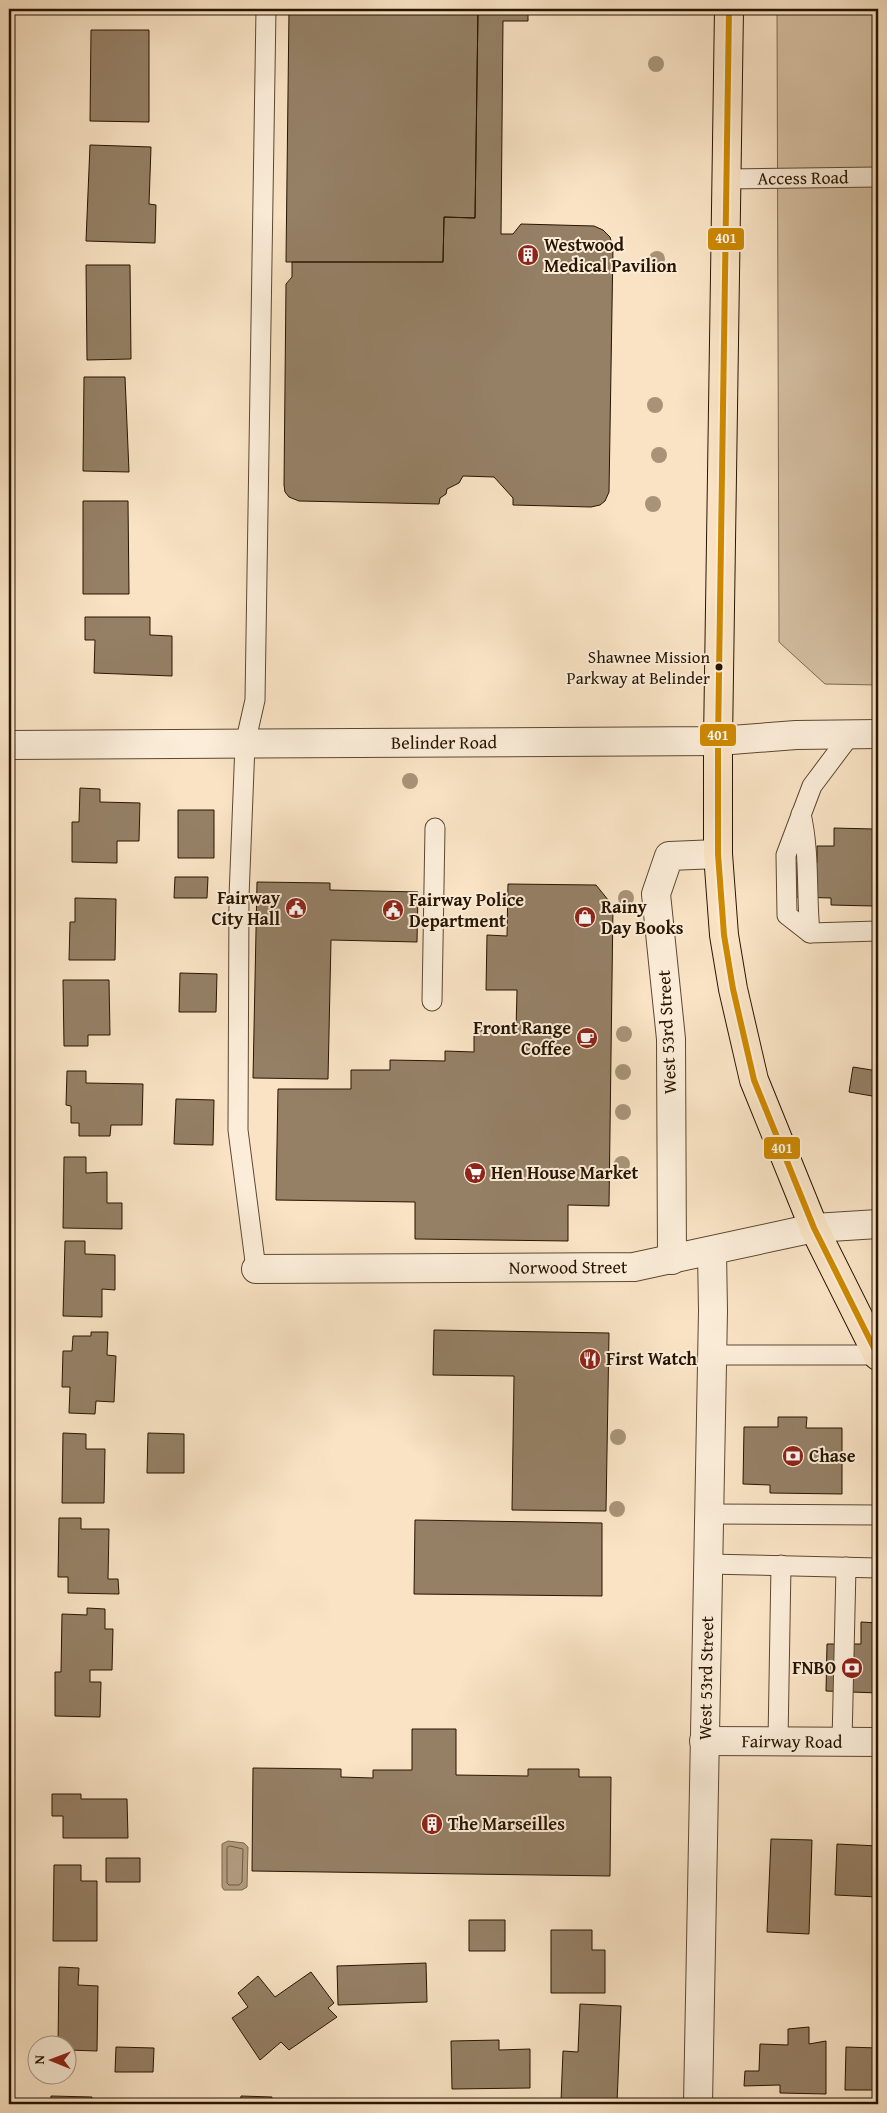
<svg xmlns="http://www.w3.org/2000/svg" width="887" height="2113" font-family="'Gentium Book Plus',serif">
<rect width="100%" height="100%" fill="#f9e3c4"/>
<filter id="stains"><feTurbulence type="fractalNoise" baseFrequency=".004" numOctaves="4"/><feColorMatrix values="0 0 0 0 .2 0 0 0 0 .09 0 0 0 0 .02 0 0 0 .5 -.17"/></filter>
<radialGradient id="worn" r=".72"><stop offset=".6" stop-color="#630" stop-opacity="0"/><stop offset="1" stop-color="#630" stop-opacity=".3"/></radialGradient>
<path fill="#d5c0a3" stroke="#7e6a52" d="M777 9H878V685L825 684 779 642Z"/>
<path fill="#b29d81" stroke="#7b674d" d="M228 1841 244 1843 248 1847 247 1887 242 1890H224L222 1887V1844Z"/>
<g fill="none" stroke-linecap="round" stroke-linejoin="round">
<path stroke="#6d5940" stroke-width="1" d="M230 1846 243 1849 242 1882 239 1885H229L227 1883V1848Z"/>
</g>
<path fill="#958066" stroke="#281500" d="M289 9H478L475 218 444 217 443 262H286Z
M478 9H528V21H503L501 234H513L521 224 594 226 603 230 610 237 613 247 609 492 605 501 600 505 591 507 513 505V498L494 477 463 476 459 483 447 489 446 494 440 498 439 504 299 501 289 497 285 492 284 485 286 284 292 277V262H443L444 217 475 218Z
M91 30H149V122L90 121Z
M90 145 151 147 149 204 156 205 155 243 86 241Z
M86 265H130L131 359 87 360Z
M84 377H125L129 472 83 471Z
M83 501H128L129 594H83Z
M85 617H150V635L172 636V676L94 673 95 640H85Z
M80 788 100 789V802L140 803 139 841H117V863L72 862V822H79Z
M178 810H214V858H178Z
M834 828 873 829V906L831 905V898L793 897 794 863H817V846H834Z
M175 877H208L207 898H174Z
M257 882 330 883V890L418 892 417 942 331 940 328 1079 253 1078Z
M508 884 596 885 613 906 609 1206 568 1205V1241L415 1239V1202L276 1200 278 1089H351V1070H390V1060L445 1061V1051L474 1052V1030L516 1031 517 990H486L487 935 507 936Z
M75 898 116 899 115 960H69L70 922H75Z
M180 973 217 974 216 1012H179Z
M63 980H109L110 1035H88V1046H64Z
M853 1067 878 1071V1097L849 1092Z
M67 1071H86V1083L143 1084 142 1125H111L110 1136H79V1123H71V1106L66 1105Z
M176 1099 214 1100 213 1145 174 1144Z
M64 1157H86V1173L107 1172V1203H122V1229L63 1228Z
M65 1241H85V1254L115 1255V1290L102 1289V1317L63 1316Z
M434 1330 609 1333 606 1511 512 1510 514 1376 433 1375Z
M91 1332H108L107 1355 116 1356 114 1402 96 1401 95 1414 69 1413 70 1387H62L63 1351H72L73 1336H91Z
M778 1417H807L806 1428H842V1494L770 1493V1485L743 1484 744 1427H778Z
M63 1433 86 1434V1449H105L104 1503H62Z
M148 1433 184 1434V1473H147Z
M59 1518H81V1529H109L108 1579H118L119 1594 68 1593V1577H58Z
M415 1520 602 1523V1596L414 1594Z
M87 1608 105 1609V1629H113L112 1670H90V1682H101L100 1717 55 1716V1672H61L62 1614 87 1615Z
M861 1622 878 1623V1693L826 1691 827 1644H861Z
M412 1729H456V1775L528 1776V1769H579V1777H611L610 1876 252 1871 253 1768 341 1769V1777L373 1778V1770H412Z
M52 1794H81V1799H127L128 1838H63V1816H52Z
M771 1839 812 1840 809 1934 767 1932Z
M837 1844 878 1846V1897L835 1895Z
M106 1858H140V1882H106Z
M54 1865H81V1881H97V1941H53Z
M469 1920H505V1951H469Z
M551 1930H592V1950H605V1993H551Z
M426 1963 427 2002 338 2005 337 1966Z
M59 1967 79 1968 78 1985 98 1986 97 2051 68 2050V2046H58Z
M311 1972 334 2003 328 2008 337 2017 289 2050 281 2042 260 2060 232 2018 248 2007 238 1993 258 1976 275 1997Z
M580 2004 621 2006 617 2103 561 2101 563 2051 578 2052Z
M809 2027V2044L826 2041V2094L780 2093V2085L744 2086 745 2071H759L760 2044 788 2045V2029Z
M499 2040V2050L530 2049V2088L452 2089 451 2041Z
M116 2047 154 2048 153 2072H115Z
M846 2047 878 2048V2090H845Z
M51 2096 92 2097 91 2104H51Z
M241 2096 272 2097V2104H240Z"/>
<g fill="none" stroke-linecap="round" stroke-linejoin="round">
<g stroke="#5c4831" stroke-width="21">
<g id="lane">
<path id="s1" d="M727 179 878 177"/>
<path d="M851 734 812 786 786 855 787 915 810 933 878 931"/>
<path d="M801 814C810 853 806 893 810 933"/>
<path d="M432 1001 435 828"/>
<path d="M256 1269 238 1130 239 897 245 744 255 700 266 9"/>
<path d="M712 1355H878"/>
<path d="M709 1514 878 1515"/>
<path d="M708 1564 878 1568"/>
<path d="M778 1741 781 1565"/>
<path d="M842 1742 846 1567"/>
</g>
</g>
<g stroke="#5c4831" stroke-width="30">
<g id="street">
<path id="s2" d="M9 745 718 741 796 735 878 734"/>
<path d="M672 1260 671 1039 656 894 669 856 718 854"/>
<path id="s3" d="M256 1269 634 1267 814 1228 878 1224"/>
<path id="s4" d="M704 1741 878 1742"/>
<path id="s5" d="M698 2104 713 1311 712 1251"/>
</g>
</g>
<g stroke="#281500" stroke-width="30">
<path id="highway" d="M729 9 718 741V854L724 935 733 989 754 1080 814 1228 878 1356"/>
</g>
<use href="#lane" stroke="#fbedd9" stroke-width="19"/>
<use href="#street" stroke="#fbedd9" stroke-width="28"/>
<use href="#highway" stroke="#f9e3c4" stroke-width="28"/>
<g stroke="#fbedd9" stroke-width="10">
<path id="bus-1" d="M729 9 718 741V854L724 935 733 989 754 1080 814 1228 878 1356"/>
</g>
<use href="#bus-1" stroke="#ce8900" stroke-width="6"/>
</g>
<g fill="#a89378">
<circle cx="656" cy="64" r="8"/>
<circle cx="657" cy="259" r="8"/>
<circle cx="655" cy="405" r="8"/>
<circle cx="659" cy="455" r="8"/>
<circle cx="653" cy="504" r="8"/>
<circle cx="410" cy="781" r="8"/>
<circle cx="626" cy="898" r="8"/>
<circle cx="624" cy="1034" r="8"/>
<circle cx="623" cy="1072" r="8"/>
<circle cx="623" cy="1112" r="8"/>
<circle cx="622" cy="1164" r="8"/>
<circle cx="618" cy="1437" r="8"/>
<circle cx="617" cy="1509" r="8"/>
</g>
<defs>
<g id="building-disc" transform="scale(1.125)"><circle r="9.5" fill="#8f2418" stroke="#fbedd9"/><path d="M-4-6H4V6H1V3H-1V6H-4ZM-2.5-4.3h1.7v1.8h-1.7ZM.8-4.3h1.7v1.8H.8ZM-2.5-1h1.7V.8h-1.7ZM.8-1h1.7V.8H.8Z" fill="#fff"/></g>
<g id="civic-disc" transform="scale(1.125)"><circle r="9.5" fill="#8f2418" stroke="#fbedd9"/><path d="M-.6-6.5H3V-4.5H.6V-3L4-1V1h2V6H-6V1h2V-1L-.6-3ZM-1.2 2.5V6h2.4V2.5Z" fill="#fff"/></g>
<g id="shop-disc" transform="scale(1.125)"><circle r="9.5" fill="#8f2418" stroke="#fbedd9"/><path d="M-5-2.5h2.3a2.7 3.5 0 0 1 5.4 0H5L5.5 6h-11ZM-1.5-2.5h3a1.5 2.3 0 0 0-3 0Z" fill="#fff"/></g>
<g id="cafe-disc" transform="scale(1.125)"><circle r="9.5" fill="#8f2418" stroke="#fbedd9"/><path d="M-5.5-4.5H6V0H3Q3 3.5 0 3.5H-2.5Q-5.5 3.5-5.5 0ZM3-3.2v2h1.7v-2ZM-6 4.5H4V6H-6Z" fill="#fff"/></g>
<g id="supermarket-disc" transform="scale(1.125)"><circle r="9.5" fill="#8f2418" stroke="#fbedd9"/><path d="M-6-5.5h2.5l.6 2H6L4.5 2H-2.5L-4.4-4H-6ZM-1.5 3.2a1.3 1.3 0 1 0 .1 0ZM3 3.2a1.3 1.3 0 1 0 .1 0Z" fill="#fff"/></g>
<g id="restaurant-disc" transform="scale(1.125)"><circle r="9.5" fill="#8f2418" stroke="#fbedd9"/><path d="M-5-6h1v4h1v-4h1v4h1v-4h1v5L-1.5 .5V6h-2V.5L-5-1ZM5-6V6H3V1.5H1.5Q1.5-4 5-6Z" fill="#fff"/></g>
<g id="bank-disc" transform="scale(1.125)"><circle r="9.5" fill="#8f2418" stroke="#fbedd9"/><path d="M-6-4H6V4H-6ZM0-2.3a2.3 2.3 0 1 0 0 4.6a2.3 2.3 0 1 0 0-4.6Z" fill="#fff"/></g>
</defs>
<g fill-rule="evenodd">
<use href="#building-disc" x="528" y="255"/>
<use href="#civic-disc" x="296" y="908"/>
<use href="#civic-disc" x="393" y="910"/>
<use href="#shop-disc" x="585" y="917"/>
<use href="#cafe-disc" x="587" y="1038"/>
<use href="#supermarket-disc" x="475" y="1173"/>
<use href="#restaurant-disc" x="590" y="1359"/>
<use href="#bank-disc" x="793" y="1456"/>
<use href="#bank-disc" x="852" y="1668"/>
<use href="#building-disc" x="432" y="1824"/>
</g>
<circle fill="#281500" stroke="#fbedd9" stroke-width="2" cx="719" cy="667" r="4.5"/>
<g text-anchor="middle" stroke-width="4" stroke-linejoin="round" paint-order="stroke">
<g font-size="17" fill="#281500" stroke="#fbedd9" text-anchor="end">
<text x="710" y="663">Shawnee Mission<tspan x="710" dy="21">Parkway at Belinder</tspan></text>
</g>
<g font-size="18" fill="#281500" stroke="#fbedd9">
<text dy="6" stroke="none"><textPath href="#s1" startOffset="76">Access Road</textPath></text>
<text dy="6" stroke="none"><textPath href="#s2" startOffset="435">Belinder Road</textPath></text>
<text transform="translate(667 1032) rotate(-93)" y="6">West 53rd Street</text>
<text dy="6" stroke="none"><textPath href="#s3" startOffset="312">Norwood Street</textPath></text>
<text dy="6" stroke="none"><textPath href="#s5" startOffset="426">West 53rd Street</textPath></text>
<text dy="6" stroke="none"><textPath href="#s4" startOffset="88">Fairway Road</textPath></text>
</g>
<g font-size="18" font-weight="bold" fill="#281500" stroke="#fbedd9" text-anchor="start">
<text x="544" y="251">Westwood<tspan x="544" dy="21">Medical Pavilion</tspan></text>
<text x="280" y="904" text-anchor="end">Fairway<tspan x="280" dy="21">City Hall</tspan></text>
<text x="409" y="906">Fairway Police<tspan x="409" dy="21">Department</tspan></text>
<text x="601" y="913">Rainy<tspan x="601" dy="21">Day Books</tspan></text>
<text x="571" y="1034" text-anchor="end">Front Range<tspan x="571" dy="21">Coffee</tspan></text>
<text x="491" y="1179">Hen House Market</text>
<text x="606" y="1365">First Watch</text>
<text x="809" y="1462">Chase</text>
<text x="836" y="1674" text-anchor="end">FNBO</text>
<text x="448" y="1830">The Marseilles</text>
</g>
</g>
<g stroke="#fbedd9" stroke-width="2">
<rect x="707" y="227" width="38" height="24" rx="5" fill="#ce8900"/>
<rect x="699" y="723" width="38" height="24" rx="5" fill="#ce8900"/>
<rect x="763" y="1136" width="38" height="24" rx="5" fill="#ce8900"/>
</g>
<g font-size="14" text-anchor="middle" font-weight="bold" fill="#fff">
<text x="726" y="243">401</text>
<text x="718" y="740">401</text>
<text x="782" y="1153">401</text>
</g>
<rect width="887" height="2113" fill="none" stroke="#f9e3c4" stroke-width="30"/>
<rect x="10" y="10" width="867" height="2093" fill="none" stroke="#281500" stroke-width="2.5"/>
<rect x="15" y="15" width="857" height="2083" fill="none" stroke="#281500"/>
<g transform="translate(52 2060) rotate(271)"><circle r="24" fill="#fbedd9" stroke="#a79782"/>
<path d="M0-4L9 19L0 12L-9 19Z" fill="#8f2418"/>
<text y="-8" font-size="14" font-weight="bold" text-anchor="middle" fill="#281500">N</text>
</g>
<rect width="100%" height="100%" filter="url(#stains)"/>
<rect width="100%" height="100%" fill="url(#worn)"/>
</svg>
